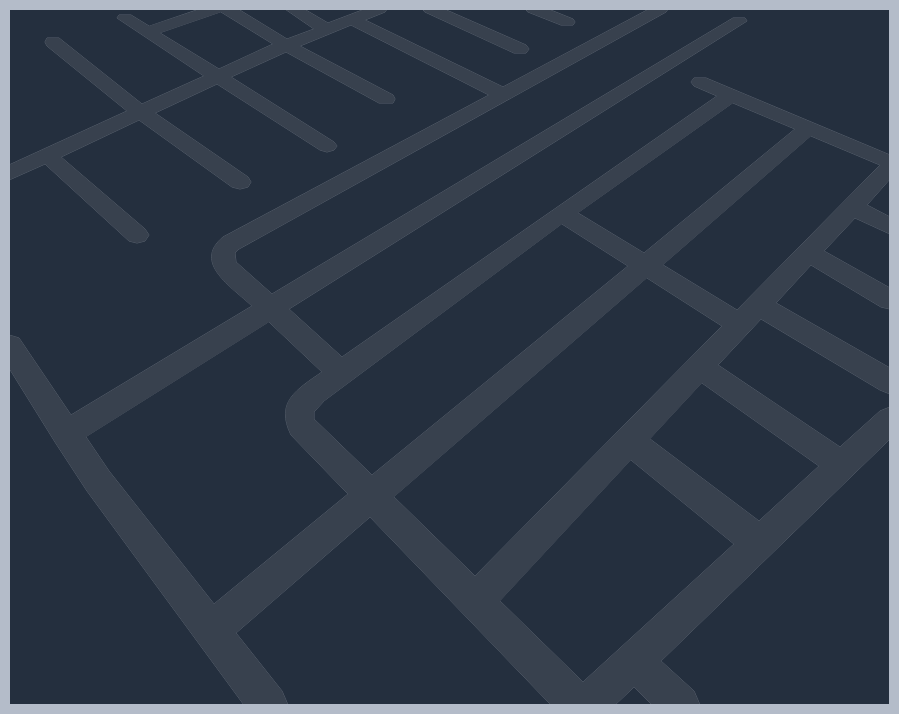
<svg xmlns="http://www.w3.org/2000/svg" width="899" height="714" font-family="'PT Sans Narrow',sans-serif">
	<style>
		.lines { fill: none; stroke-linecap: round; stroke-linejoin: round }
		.minor-casing { stroke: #565f6c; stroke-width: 1 }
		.minor { fill: #38414e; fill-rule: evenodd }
	</style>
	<rect width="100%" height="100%" fill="#242f3e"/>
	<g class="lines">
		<g class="minor-casing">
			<path id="minor" d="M200 9H238L287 39 314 29 285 9H304L328 23 365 9H387L385 12 365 20 503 87 649 9H668L666 12 239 249 235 253 236 262 272 294 733 18H745L747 21 289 309 342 357 717 96 694 86 691 82 694 78H706L890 155V179L867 205 890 217V234L855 218 824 251 890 288V309L881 307 811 265 776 303 890 368V394L880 390 761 319 718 365 840 447 880 411 890 407V439L661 661 694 691 700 705H652L634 687 615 705H551L370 517 236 633 282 691 288 705H244L87 491 55 442 9 368V335L19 338 71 415 252 306C232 287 192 263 223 237L489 95 351 25 300 46 393 95 395 99 393 103H379L286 52 231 77 334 142 337 146 334 150 327 152 320 150 217 84 155 113 248 177 251 182 248 187 240 189 232 187 139 120 61 157 145 229 149 235 145 241 137 243 129 241 45 164 9 180V165L127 111 47 46 45 42 47 38H59L142 104 204 76 117 18 119 15H131L149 26ZM221 12 273 44 219 69 160 33ZM733 103 795 129 644 253 578 213ZM811 136 880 165 737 310 663 265ZM562 224 628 266 372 475 314 419V412L324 401ZM647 278 722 326 475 576 394 497ZM269 322 322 372C296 390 275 402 291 435L348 494 214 604 109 471 86 437ZM702 383 819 466 759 521 650 439ZM631 460 734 544 583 682 500 601Z
				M423 9H444L526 45 529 49 526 53H514L425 12Z
				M526 9H548L573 19 575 22 573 25H561L528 12Z"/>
		</g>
		<use href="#minor" class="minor"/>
	</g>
	<rect width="899" height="714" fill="none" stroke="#b4bcc9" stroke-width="20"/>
</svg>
